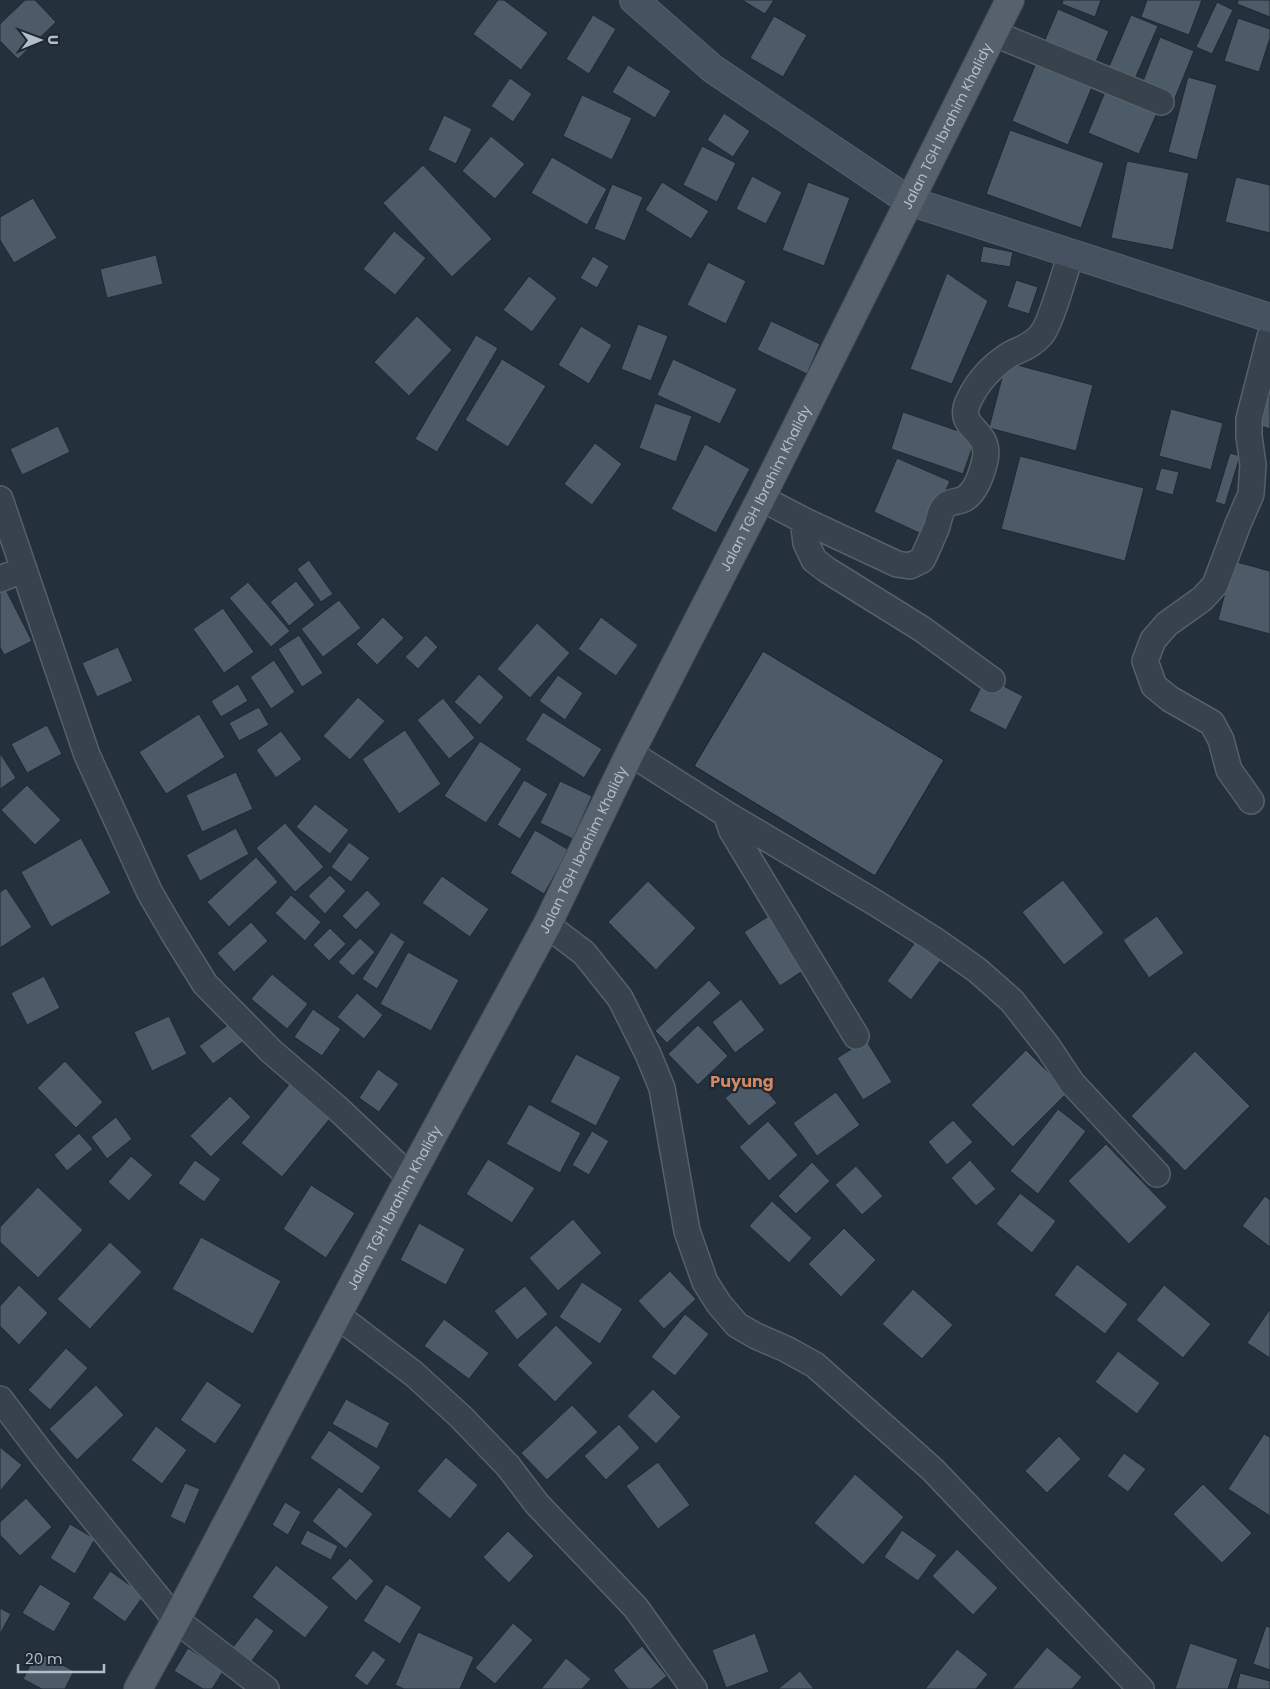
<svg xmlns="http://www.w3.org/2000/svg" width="1270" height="1689" font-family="Poppins,sans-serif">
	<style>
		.building { fill: #4c5b67; stroke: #1f2933 }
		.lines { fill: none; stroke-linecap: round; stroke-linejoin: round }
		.street-casing { stroke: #56606a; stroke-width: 28 }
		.secondary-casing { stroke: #56606a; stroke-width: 30 }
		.primary-casing { stroke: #414b55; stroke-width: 30 }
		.street { stroke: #38424c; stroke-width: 25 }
		.secondary { stroke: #46525f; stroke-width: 28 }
		.primary { stroke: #56616c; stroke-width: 28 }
		.labels { text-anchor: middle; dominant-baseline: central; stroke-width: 4.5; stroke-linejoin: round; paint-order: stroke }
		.street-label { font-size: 14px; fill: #b3bdc7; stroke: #1d2731 }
		.quarter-label { font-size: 16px; font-weight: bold; fill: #d18864; stroke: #1d2731 }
	</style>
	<rect width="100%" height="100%" fill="#24303c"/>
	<path class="building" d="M25 0H35L56 22 18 59 0 41V24Z
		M498 0H504L548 33 521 70 473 34Z
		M742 0H774L765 14Z
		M1063 0H1101L1095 17 1062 4Z
		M1147 0H1202L1189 35 1141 17Z
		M1238 0H1270V17L1237 4Z
		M1217 2 1233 10 1212 54 1196 47Z
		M1058 9 1109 31 1092 71 1041 49Z
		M593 15 616 29 589 74 566 59Z
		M1131 15 1158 26 1131 88 1105 76Z
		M774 16 807 35 783 77 750 58Z
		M1238 18 1270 29V38L1259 72 1224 61Z
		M1160 37 1194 51 1173 103 1140 89Z
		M1036 63 1092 87 1068 145 1012 121Z
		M628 65 671 91 655 118 612 92Z
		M1188 77 1217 85 1197 160 1168 152Z
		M510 78 532 94 513 122 491 106Z
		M1105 92 1157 113 1139 154 1088 133Z
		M582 95 632 118 612 160 563 136Z
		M724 113 750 131 733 157 707 140Z
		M444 115 472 129 456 164 428 150Z
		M1010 130 1104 163 1081 228 986 194Z
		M491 136 525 164 495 199 462 171Z
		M702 146 736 163 717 202 683 185Z
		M552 157 607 189 587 225 531 193Z
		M1127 161 1189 173 1173 250 1111 238Z
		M423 165 492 239 452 277 383 203Z
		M752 176 782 192 766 224 736 209Z
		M1236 177 1270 185V233L1225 222Z
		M662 182 709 211 691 239 645 210Z
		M808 182 850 198 824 266 782 250Z
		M612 184 643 197 625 241 594 229Z
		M33 198 57 238 14 263 0 240V217Z
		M394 231 426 258 395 295 363 269Z
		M983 246 1013 252 1010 267 980 262Z
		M156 255 163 284 107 298 100 269Z
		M593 256 609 266 597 288 580 278Z
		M708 262 746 281 726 324 687 305Z
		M947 273 988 301 952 384 910 369Z
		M529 276 557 298 532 332 503 310Z
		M1016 280 1038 287 1029 314 1007 307Z
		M417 316 452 350 409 396 374 362Z
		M771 321 820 344 807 374 757 350Z
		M638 324 668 336 651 381 621 369Z
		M581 326 612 345 589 384 558 365Z
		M476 335 498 348 437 452 415 439Z
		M502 359 546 386 508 447 465 420Z
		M673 359 737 389 720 424 657 395Z
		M1006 362 1093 385 1076 451 989 428Z
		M1270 385V429L1249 422Z
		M655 403 692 416 676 462 639 448Z
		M1171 409 1223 423 1211 470 1159 456Z
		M903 412 976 437 963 474 891 449Z
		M58 426 70 452 22 475 10 449Z
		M595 443 622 464 592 505 564 484Z
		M705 444 750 469 716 533 671 509Z
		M1230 453 1240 456 1225 505 1215 502Z
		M1020 456 1144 488 1125 561 1001 529Z
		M897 458 950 481 926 536 874 512Z
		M1161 468 1179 472 1173 495 1155 490Z
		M309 560 333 594 321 602 297 569Z
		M1233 561 1270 571V634L1218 620Z
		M296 581 315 605 289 626 270 602Z
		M248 582 290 631 271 647 229 598Z
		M4 586 32 641 4 655 0 647V587Z
		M339 600 361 628 323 657 301 629Z
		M223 608 254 652 224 673 193 629Z
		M383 617 404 638 377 665 356 644Z
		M601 617 638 645 616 676 578 649Z
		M537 623 570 653 530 698 497 669Z
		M299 635 323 673 302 687 278 649Z
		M426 635 438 647 418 669 405 657Z
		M118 647 133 681 97 697 82 663Z
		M763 651 944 760 875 876 694 766Z
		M763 651 944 760 875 876 694 766Z
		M274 660 295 692 271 709 250 677Z
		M479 674 504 697 480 725 454 702Z
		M558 675 583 693 565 720 539 701Z
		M986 677 1023 696 1006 730 969 711Z
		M238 684 248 701 221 717 211 701Z
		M358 697 385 721 350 760 323 736Z
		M443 698 475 738 449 759 417 720Z
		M259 707 269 725 239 741 229 723Z
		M543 712 602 749 584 778 525 740Z
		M199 714 225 757 166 794 139 752Z
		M47 725 62 754 27 773 11 744Z
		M405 730 441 784 399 814 362 759Z
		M281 731 302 759 276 778 256 750Z
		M480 741 522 769 486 823 444 796Z
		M0 753 16 778 0 789Z
		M236 772 253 809 202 832 186 795Z
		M524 780 548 794 520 839 497 825Z
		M560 781 592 796 573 839 540 823Z
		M27 785 61 820 35 845 1 810Z
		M315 804 349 830 330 854 296 827Z
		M285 823 324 867 295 892 256 848Z
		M236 828 249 854 200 881 186 855Z
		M535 830 569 850 544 894 510 873Z
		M81 838 111 893 51 927 21 872Z
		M349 842 370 858 351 882 331 867Z
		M256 857 278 882 229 927 207 902Z
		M330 875 346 891 325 914 308 896Z
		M442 876 489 909 470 937 422 903Z
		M1063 880 1104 933 1064 965 1022 912Z
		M648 881 696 928 656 970 608 922Z
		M6 888 32 927 0 948V892Z
		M367 890 381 904 356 930 342 916Z
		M291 895 321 922 305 941 275 913Z
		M775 912 810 966 780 986 744 932Z
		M1157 916 1184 953 1149 978 1123 940Z
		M251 922 268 941 234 972 217 953Z
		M330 928 346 944 329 961 313 945Z
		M391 932 405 942 377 989 362 979Z
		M919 937 944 956 911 1000 887 981Z
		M360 938 375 952 353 976 338 962Z
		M408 952 459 980 431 1031 380 1004Z
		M272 974 308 1004 287 1029 251 999Z
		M44 976 60 1008 27 1025 11 993Z
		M709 980 721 993 667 1043 655 1031Z
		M357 993 383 1015 364 1039 337 1017Z
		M741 999 765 1030 735 1053 712 1022Z
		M313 1009 341 1029 322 1056 294 1037Z
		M169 1016 187 1054 152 1071 134 1032Z
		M236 1019 249 1037 213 1064 199 1046Z
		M698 1025 728 1056 698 1085 668 1054Z
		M866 1040 892 1082 863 1100 837 1058Z
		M1026 1050 1068 1092 1013 1147 971 1105Z
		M1195 1051 1250 1106 1185 1171 1131 1116Z
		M576 1054 621 1077 596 1126 550 1102Z
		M65 1061 103 1102 76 1128 37 1088Z
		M378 1069 399 1084 379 1112 359 1098Z
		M753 1075 777 1103 749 1126 725 1098Z
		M291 1082 332 1116 282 1177 241 1143Z
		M836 1092 860 1125 817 1156 793 1123Z
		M230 1096 251 1117 211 1157 190 1136Z
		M529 1104 581 1133 560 1173 506 1144Z
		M1058 1109 1086 1131 1038 1194 1010 1171Z
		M116 1117 132 1139 107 1159 91 1137Z
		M953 1120 973 1142 947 1165 928 1142Z
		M768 1121 798 1155 769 1181 739 1147Z
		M592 1131 609 1141 589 1175 572 1165Z
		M79 1133 93 1149 67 1171 54 1155Z
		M1106 1144 1167 1207 1129 1244 1068 1181Z
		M131 1156 153 1175 129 1201 108 1182Z
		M488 1159 535 1188 512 1223 466 1194Z
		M195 1160 221 1179 204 1202 178 1183Z
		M970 1160 996 1189 976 1206 951 1178Z
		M812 1162 830 1181 796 1214 778 1196Z
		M856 1166 883 1196 862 1215 835 1185Z
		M311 1185 355 1213 326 1258 283 1229Z
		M38 1187 83 1230 38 1278 0 1242V1227Z
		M1020 1193 1056 1221 1032 1253 996 1224Z
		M1265 1196 1270 1200V1247L1242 1226Z
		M772 1201 812 1238 789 1263 749 1226Z
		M573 1219 602 1253 558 1291 529 1258Z
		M419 1223 465 1249 446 1285 400 1260Z
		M844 1228 876 1260 841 1297 808 1264Z
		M201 1237 281 1281 253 1334 172 1289Z
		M110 1242 142 1272 90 1329 57 1299Z
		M1077 1264 1128 1304 1105 1334 1054 1295Z
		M670 1271 696 1299 664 1329 638 1301Z
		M582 1282 623 1309 600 1344 559 1317Z
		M19 1285 48 1313 19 1345 0 1326V1306Z
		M1164 1285 1211 1324 1183 1358 1136 1320Z
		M525 1286 548 1314 517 1340 494 1311Z
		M913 1289 953 1325 922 1359 882 1324Z
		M1270 1309V1358L1247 1343Z
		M685 1314 709 1334 675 1376 651 1357Z
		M444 1319 489 1353 469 1379 424 1346Z
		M556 1325 593 1363 555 1402 517 1365Z
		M66 1348 88 1368 50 1410 28 1390Z
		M1118 1351 1160 1383 1137 1414 1095 1382Z
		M207 1381 242 1405 215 1444 180 1420Z
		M96 1385 124 1415 77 1460 49 1429Z
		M653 1389 681 1417 656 1444 627 1416Z
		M346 1399 390 1423 377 1449 332 1424Z
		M572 1405 598 1432 547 1480 521 1453Z
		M619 1424 640 1448 606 1480 584 1456Z
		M156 1426 187 1450 162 1484 131 1460Z
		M329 1430 381 1467 362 1494 310 1458Z
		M1264 1434 1270 1437V1516L1228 1489Z
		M1059 1436 1081 1459 1047 1493 1025 1471Z
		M0 1447 22 1465 0 1491Z
		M1124 1453 1146 1469 1128 1492 1107 1476Z
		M446 1457 478 1485 450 1519 417 1491Z
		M658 1462 690 1505 658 1529 626 1486Z
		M855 1474 904 1517 863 1565 814 1523Z
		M185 1483 200 1489 185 1524 170 1517Z
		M1203 1484 1252 1533 1222 1563 1173 1514Z
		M339 1487 373 1514 346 1549 312 1521Z
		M26 1498 52 1527 20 1556 0 1535V1522Z
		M285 1502 301 1512 288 1535 272 1525Z
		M70 1524 95 1539 75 1574 50 1558Z
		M307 1530 338 1546 331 1560 300 1544Z
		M902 1530 937 1555 918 1581 884 1557Z
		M508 1531 534 1556 509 1583 483 1557Z
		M957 1549 998 1588 973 1615 932 1576Z
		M350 1558 374 1581 356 1601 331 1578Z
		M276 1565 329 1607 305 1638 252 1597Z
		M110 1571 144 1595 125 1622 92 1598Z
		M40 1584 71 1603 54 1632 22 1613Z
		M386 1584 422 1607 400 1644 363 1621Z
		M0 1608 11 1614 0 1634Z
		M256 1617 274 1631 251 1662 233 1647Z
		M513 1623 533 1640 495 1684 475 1668Z
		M1266 1626 1270 1627V1670L1253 1664Z
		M418 1632 474 1657 460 1689H404L395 1685Z
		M755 1633 769 1672 726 1688 712 1650Z
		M1190 1643 1238 1659 1228 1689H1175Z
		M642 1646 667 1676 651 1689H628L613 1670Z
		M1047 1647 1082 1677 1072 1689H1012Z
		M188 1648 224 1670 212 1689H203L174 1671Z
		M957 1649 988 1674 976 1689H925Z
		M373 1650 386 1660 367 1686 354 1676Z
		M37 1652 74 1671 65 1689H42L23 1679Z
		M566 1658 591 1679 582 1689H541Z
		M800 1671 814 1689H778Z
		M1240 1673 1270 1681V1689H1236Z"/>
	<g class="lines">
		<g class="street-casing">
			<path id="street" d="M995 34 1161 102
				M761 498 803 520 897 564 910 566 922 560C927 550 931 540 936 529 939 522 939 511 946 505 951 501 958 502 964 499 976 492 982 473 985 460 992 428 954 430 969 400 978 381 992 366 1009 355 1020 349 1032 346 1041 335 1051 324 1065 271 1071 254
				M0 499 87 755 150 893 174 934 205 984 271 1051 336 1107 410 1177
				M803 520 806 543 814 560 827 570 922 629 992 680
				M0 579 24 569
				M630 753 726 814 874 902 933 939 977 970 1012 1001 1048 1047 1072 1083 1157 1174
				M1251 801 1229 770 1221 740 1212 723 1170 699 1154 686 1145 661 1153 640 1167 624 1202 599 1215 585 1238 524 1251 494 1253 465 1249 436V419L1270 337
				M726 814 732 831 856 1036
				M547 925 584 953 620 998 648 1054 662 1088 687 1231 705 1282 719 1304 737 1325 756 1336 786 1349 815 1365 933 1470 1141 1689
				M338 1316 414 1374 461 1417 508 1466 537 1504 636 1608 694 1689
				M0 1399 48 1462 176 1620 266 1689"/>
		</g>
		<g class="secondary-casing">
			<path id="secondary" d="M634 0 713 69 909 201 1270 318"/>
		</g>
		<g class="primary-casing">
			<g id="primary">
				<path id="s1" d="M138 1689 176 1620 410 1177 547 925 630 753 761 498 1010 0"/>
			</g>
		</g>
		<use href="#street" class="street"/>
		<use href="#secondary" class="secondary"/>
		<use href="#primary" class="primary"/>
	</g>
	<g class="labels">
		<g class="street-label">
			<text stroke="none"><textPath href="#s1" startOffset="1760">Jalan TGH Ibrahim Khalidy</textPath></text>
			<text stroke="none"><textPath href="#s1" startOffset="1355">Jalan TGH Ibrahim Khalidy</textPath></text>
			<text stroke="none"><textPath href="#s1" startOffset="950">Jalan TGH Ibrahim Khalidy</textPath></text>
			<text stroke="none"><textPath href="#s1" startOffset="545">Jalan TGH Ibrahim Khalidy</textPath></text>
		</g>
		<g class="quarter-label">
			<text x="742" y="1081">Puyung</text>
		</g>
	</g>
	<g transform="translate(40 40) rotate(89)" stroke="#1d2731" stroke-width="4" paint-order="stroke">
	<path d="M0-4L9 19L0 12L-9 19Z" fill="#b3bdc7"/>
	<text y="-8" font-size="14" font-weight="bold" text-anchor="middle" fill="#b3bdc7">U</text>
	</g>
	<path d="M18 1664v8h86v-8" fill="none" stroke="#b3bdc7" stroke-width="2.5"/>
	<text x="25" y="1664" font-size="15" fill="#b3bdc7" stroke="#1d2731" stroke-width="4" paint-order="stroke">20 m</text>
</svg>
